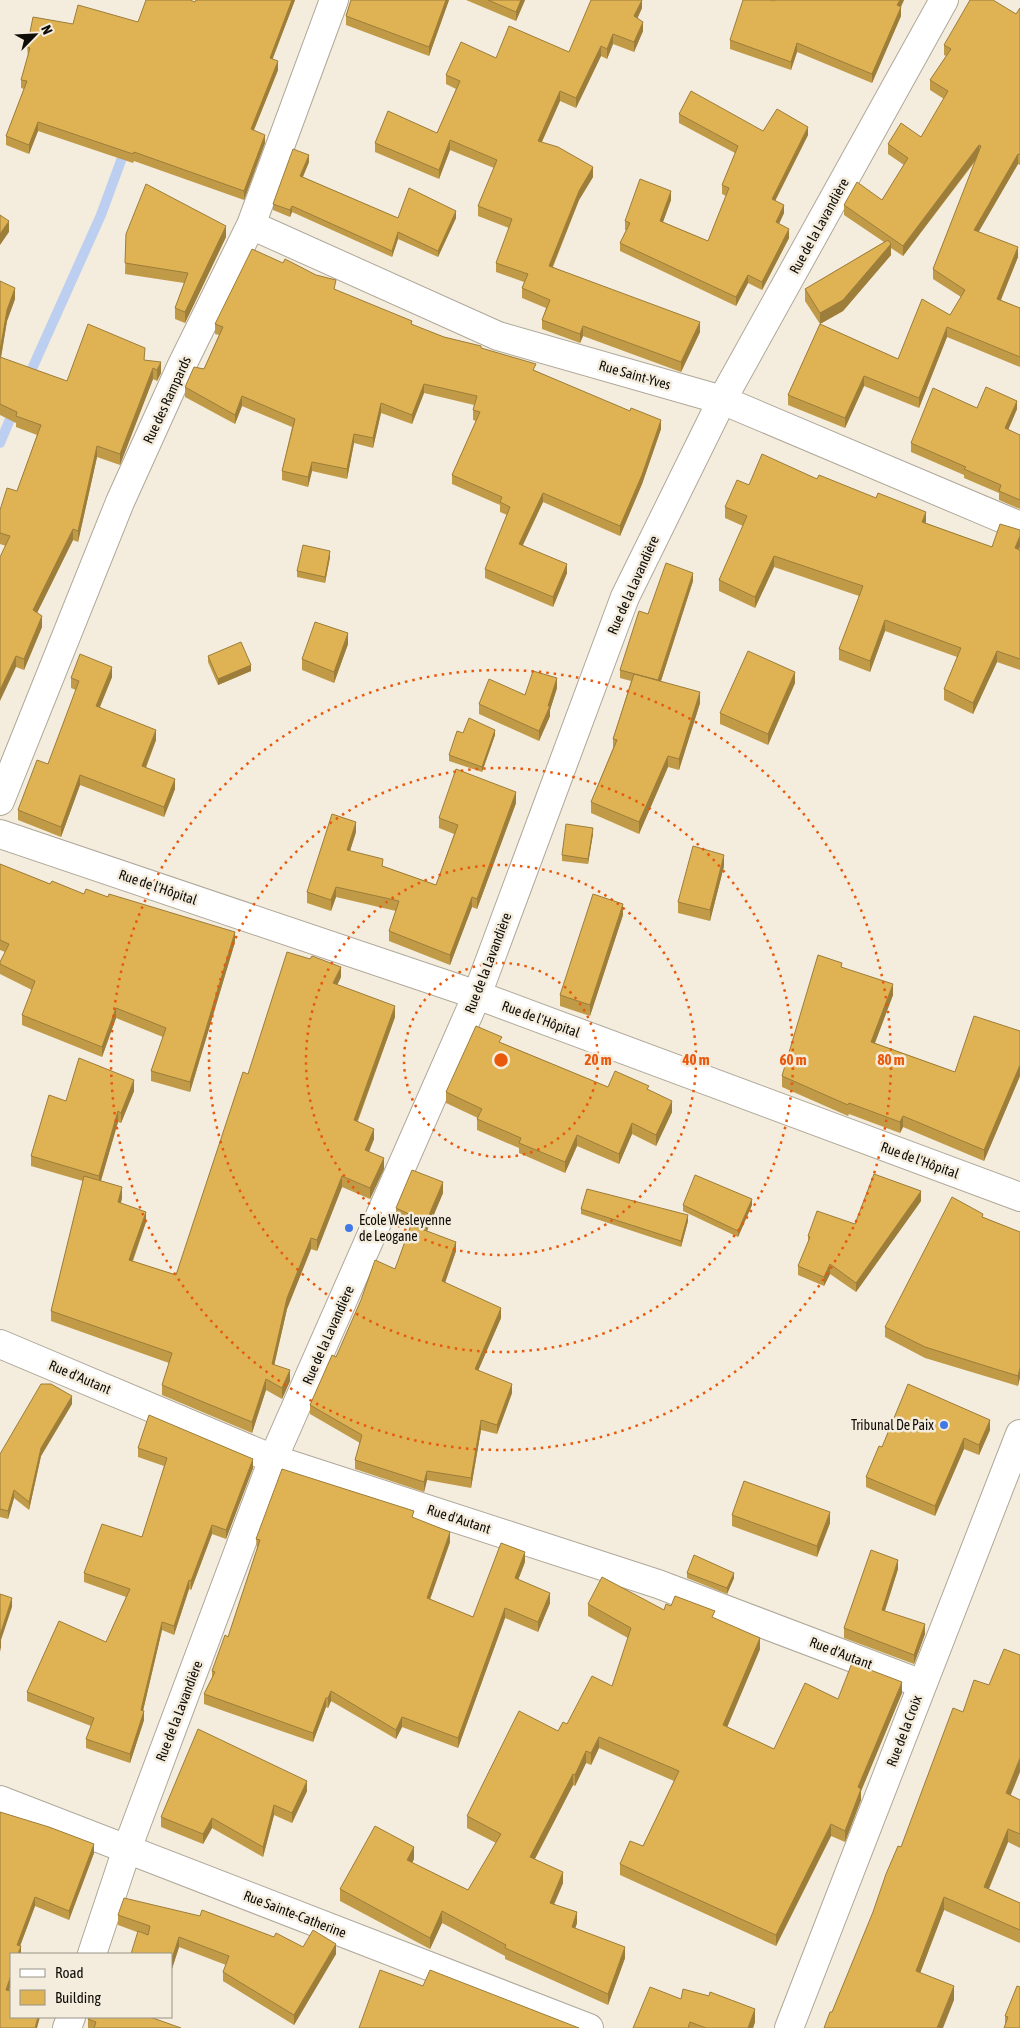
<svg xmlns="http://www.w3.org/2000/svg" width="1020" height="2028" font-family="'Asap Condensed',sans-serif">
	<style>
		.lines { fill: none; stroke-linecap: round; stroke-linejoin: round }
		.stream { stroke: #bdcff0; stroke-width: 10 }
		.minor-casing { stroke: #afa899; stroke-width: 30 }
		.tertiary-casing { stroke: #afa899; stroke-width: 30 }
		.minor { stroke: #fff; stroke-width: 28 }
		.tertiary { stroke: #fff; stroke-width: 28 }
		.wall { fill: #c09a47; fill-rule: evenodd }
		.shaded-wall { fill: #9c7d3a }
		.building { fill: #dfb353; stroke: #9c7d3a }
		.ring { fill: none; stroke: #e8590c; stroke-width: 2.5; stroke-dasharray: 2.5 5 }
		.poi-dot { fill: #4178e8; stroke: #f4ecdd; stroke-width: 2 }
		.labels { text-anchor: middle; dominant-baseline: central; stroke-width: 5; stroke-linejoin: round; paint-order: stroke }
		.street-label { font-size: 14px; fill: #0f0d08; stroke: #f4ecdd }
		.poi-label { font-size: 14px; fill: #0f0d08; stroke: #f4ecdd; text-anchor: start }
		.centre { fill: #e8590c; stroke: #f4ecdd; stroke-width: 2.5 }
		.ring-label { font-size: 15px; text-anchor: middle; font-weight: bold; fill: #e8590c; stroke: #f4ecdd; stroke-width: 5; stroke-linejoin: round; paint-order: stroke }
	</style>
	<rect width="100%" height="100%" fill="#f4ecdd"/>
	<g class="lines">
		<path class="stream" d="M27 380 101 215 126 147
			M0 443 15 407"/>
		<g class="minor-casing">
			<path id="minor" d="M251 225 498 336 722 400 1020 526
				M0 801 120 502 181 367 251 225 334 0
				M0 834 477 995 1020 1197
				M0 1344 273 1459 658 1584 922 1684
				M0 1800 589 2028
				M92 1954 127 1849 273 1459 477 995 625 597 722 400 944 0
				M67 2028 71 2017"/>
		</g>
		<g class="tertiary-casing">
			<path id="tertiary" d="M789 2028 1020 1434"/>
		</g>
		<use href="#minor" class="minor"/>
		<use href="#tertiary" class="tertiary"/>
	</g>
	<path class="wall" d="M295 0 272 59 278 70 254 130 265 143 244 200 134 161 133 163 38 131 29 154 6 145V136L24 89 21 88V80L28 56 27 47 73 24 138 22 195 2Z
		M351 0H449L429 56 346 25V16Z
		M466 0H525L516 21Z
		M642 0V8L637 18 643 31 634 52 613 44 607 59 601 56 576 108 560 101 542 142 593 177 579 200 553 267 700 332 681 372 583 336 580 343 542 329V320L546 308 522 298V288L524 282 496 272V263L509 228 478 216V206L494 168 450 150 439 179 375 152V143L437 133 456 89 446 84V75L496 58 569 52Z
		M775 0H904L901 7V16L872 83 797 52 791 70 730 49V40L774 1Z
		M1020 8V165L1018 164 978 232 1018 257 1001 300 1020 308V367L947 337 919 408 864 386 845 428 788 405V395L820 324 805 301V289L884 242 844 215V205L882 200 904 165 888 154V144L921 137 944 99 930 90V80L946 56 944 55V45L1016 14ZM977 159 933 269V279L961 297 950 315 898 359 820 324 843 311 891 255V248L903 256Z
		M679 114 763 131 808 135 775 201 784 213 779 224 789 238 762 290 748 283 736 306 620 251V243L626 230H625V221L671 200 663 222 708 241 726 196 722 194V185L735 153 679 123Z
		M309 162 303 177 398 218H456L438 257 398 239 392 257 292 212 290 217 273 210V204Z
		M126 234 226 237 185 323 175 319V308L184 283 125 274Z
		M0 281 15 299 7 321 1 358 67 381 145 360 161 373 157 381 153 379 120 465 97 457 78 542 73 540 37 613 42 627 24 670 16 667 6 546 0 544V510L17 491 37 435 16 427V423L0 415Z
		M336 290 412 325 444 337 481 348 536 371 661 429 642 484 620 536 543 502 523 545 567 573 553 607 485 578V569L507 515 500 512V505L452 484V475L476 421 473 420V410L474 405 424 393 412 424 381 413 373 448 354 443 347 479 312 471 308 487 282 480V471L292 427 242 406 235 424 185 397V387L204 369 219 335 215 334V324Z
		M977 408 1017 409 1008 430 1020 435V509L999 500V493L964 478V475L911 452V443Z
		M817 479 926 523 992 547 1020 530V547L1019 549 1020 550V670L997 662 973 714 944 700V689L957 657 885 631 870 672 839 660V649L859 596 774 567 755 608 719 591V580L743 526 725 518V507L749 485Z
		M330 557 325 583 297 577V571Z
		M693 581 661 681 700 703 679 770 668 767 639 834 591 813V802L613 748V739L631 681 620 678V670L648 614Z
		M348 644 334 683 302 670V659Z
		M208 656 251 671 218 685 208 662Z
		M112 677 100 707 156 740 146 768 175 789 164 817 80 785 61 837 18 820V810L48 764 76 690 71 688V678Z
		M795 683 768 745 720 724V713Z
		M557 688 550 710V716L539 741 479 714V704Z
		M463 733 495 735 482 772 449 761V755Z
		M516 803 477 909 472 907 450 965 389 941V931L396 911 336 897 331 911 307 903V892L356 832 350 851 383 866 436 885 454 834 439 828V818Z
		M593 834 588 864 562 861V855Z
		M0 864 50 884 84 894 108 897 235 942 190 1092 151 1081V1071L163 1037 116 1018 102 1057 22 1025V1015L32 990 0 974V962L5 952 0 950Z
		M724 866 710 921 678 913V902Z
		M623 915 590 1016 560 1006V995Z
		M842 968 893 995 875 1043 955 1072 1020 1031V1076L984 1161 903 1127 900 1133 849 1114 848 1116 782 1087V1076Z
		M341 977 337 985 395 1017 358 1121 374 1139 369 1152 384 1169 370 1199 342 1187 317 1251 311 1249 287 1309 274 1365 290 1381 282 1399 266 1390 252 1433 162 1395V1385L169 1363 51 1321V1311L83 1181 31 1166V1156L66 1101 134 1091 121 1123 118 1122 101 1181 122 1198 121 1203 146 1222 133 1261 176 1275 248 1074Z
		M502 1043 608 1087 649 1090 672 1112 656 1146 632 1134 619 1164 577 1146 565 1173 519 1153V1148L477 1130V1119L478 1118 446 1103V1092Z
		M443 1193 427 1231 456 1251 445 1283 501 1318 478 1370 512 1393 497 1434 481 1430 471 1488 427 1480 424 1492 355 1469V1460L360 1443 310 1414V1405L336 1357 395 1269 411 1226 396 1219V1208Z
		M921 1201 856 1292 830 1274 824 1286 798 1275V1266L808 1242V1236L855 1224Z
		M683 1205H752L738 1237 683 1211Z
		M581 1209 688 1221 681 1247 581 1214Z
		M983 1217 1020 1232 1018 1386 925 1358 885 1337V1327Z
		M72 1404 41 1456 29 1510 14 1498 8 1519 0 1517V1454Z
		M990 1430 979 1455 964 1449 935 1516 866 1487V1477L882 1447Z
		M138 1448 253 1468 226 1539 212 1534 191 1590 189 1589 174 1635 162 1630 143 1711 144 1720 130 1763 86 1748V1739L91 1726 27 1701V1692L106 1642 126 1597 84 1582V1573L142 1537 164 1466 138 1457Z
		M732 1515 830 1523 817 1557 732 1526Z
		M414 1518 450 1542 430 1599 473 1617 525 1562 518 1580 550 1603 538 1632 505 1618 458 1748 402 1727 396 1739 331 1701 328 1708 326 1707 313 1742 204 1704V1694L212 1678V1671L228 1637 257 1549 256 1539Z
		M898 1569 885 1611 925 1634 914 1664 844 1638V1628Z
		M687 1573 734 1578 727 1594 687 1578Z
		M588 1604 664 1610 715 1619 760 1649 727 1727 774 1749 838 1699 902 1693 861 1791V1800L845 1842 831 1836 776 1946 620 1875V1864L643 1846 674 1781 599 1748 591 1765 586 1763 575 1786 573 1785 535 1859 563 1883 554 1904 577 1923 575 1928 625 1958 608 2005 505 1959V1956L442 1923 430 1949 340 1901V1889L414 1859 412 1863 468 1890 496 1843 467 1828V1816L558 1731 612 1686 628 1638 588 1616Z
		M307 1791 292 1823 274 1815 263 1857 212 1828 203 1844 161 1827V1817Z
		M1011 1795 1020 1800V1848L1008 1842 989 1889 1020 1903V1943L944 1910 920 1973 954 2000 832 2012 901 1847Z
		M0 1812 94 1853 69 1920 35 1906 20 1946 21 1954 9 1991 0 2028Z
		M118 1915 274 1937 303 1947 336 1954 294 2025 223 1981V1972L226 1965 179 1947 171 1972V1954L137 1932 118 1925Z
		M1020 1987 1005 2025V2016Z
		M681 1999 755 2022 753 2028H633Z
		M88 2019 181 2028H88Z"/>
	<path class="shaded-wall" d="M292 0H295L270 66V58Z
		M446 0H449L429 56V47Z
		M521 0H525L516 21V12Z
		M642 0V8L634 26V16Z
		M900 0H904L897 14V5Z
		M901 7V16L872 83V74Z
		M643 22V31L634 52V42Z
		M613 34V44L607 59V49Z
		M797 43V52L791 70V62Z
		M601 46V56L576 108V98Z
		M278 61V70L251 137V129Z
		M560 91V101L538 150V141Z
		M38 122V131L29 154V145Z
		M808 127V135L772 207V199Z
		M265 135V143L244 200V191Z
		M450 140V150L439 179V170Z
		M979 145V155L903 256V246Z
		M1018 154V164L974 240V230Z
		M309 155V162L300 183V176Z
		M593 167V177L579 200 549 275V266L579 191Z
		M671 191V200L660 230V221Z
		M784 205V213L776 230V222Z
		M292 206V212L290 217V210Z
		M456 211V218L438 257V251Z
		M9 221V232L0 245V234Z
		M226 226V237L185 323V312Z
		M789 229V238L762 290V282Z
		M398 232V239L392 257V251Z
		M891 244V255L843 311 820 324V313Z
		M1018 247V257L997 309V299Z
		M748 275V283L736 306V297Z
		M15 288V299L7 321 0 362V351L7 310Z
		M700 322V332L681 372V362Z
		M583 326V336L580 343V334Z
		M947 327V337L919 408V398Z
		M161 362V373L157 381V370Z
		M153 368V379L120 465V454Z
		M864 376V386L845 428V418Z
		M424 384V393L412 424V415Z
		M242 396V406L235 424V415Z
		M1017 401V409L1005 437V428Z
		M381 403V413L373 448V438Z
		M661 420V429L642 484 620 536V526Z
		M354 434V443L347 479V469Z
		M97 446V457L78 542V531Z
		M312 462V471L308 487V477Z
		M543 493V502L519 553V544Z
		M926 512V523L922 522Z
		M73 529V540L33 621V610Z
		M1020 536V547L1015 559V548Z
		M330 551V557L325 583V577Z
		M774 556V567L755 608V597Z
		M567 564V573L553 607V597Z
		M693 573V581L658 690V682Z
		M42 616V627L24 670V659Z
		M885 620V631L870 672V661Z
		M348 633V644L334 683V672Z
		M997 651V662L973 714V703Z
		M16 656V667L0 701V690Z
		M251 665V671L218 685V679Z
		M112 667V677L96 716V706Z
		M795 672V683L768 745V734Z
		M557 678V688L550 710V716L539 741V731Z
		M700 692V703L679 770V759Z
		M156 730V740L142 776V766Z
		M495 730V735L482 772V767Z
		M668 756V767L639 834V822Z
		M80 775V785L61 837V827Z
		M175 779V789L164 817V807Z
		M516 792V803L477 909V899Z
		M356 822V832L347 860V850Z
		M593 828V834L588 864V859Z
		M724 855V866L710 921V910Z
		M336 887V897L331 911V900Z
		M472 897V907L450 965V955Z
		M623 904V915L590 1016V1005Z
		M235 932V942L190 1092V1082Z
		M341 967V977L333 994V983Z
		M893 984V995L871 1053V1042Z
		M395 1006V1017L354 1130V1120Z
		M116 1008V1018L102 1057V1047Z
		M1020 1065V1076L984 1161V1150Z
		M134 1080V1091L121 1123V1113Z
		M672 1101V1112L656 1146V1135Z
		M118 1111V1122L99 1187V1176Z
		M903 1116V1127L900 1133V1122Z
		M632 1123V1134L619 1164V1154Z
		M374 1129V1139L365 1161V1150Z
		M577 1135V1146L565 1173V1162Z
		M384 1158V1169L370 1199V1188Z
		M342 1176V1187L317 1251V1240Z
		M443 1182V1193L426 1233V1222Z
		M122 1187V1198L118 1212V1202Z
		M921 1191V1201L856 1292V1283Z
		M752 1199V1205L738 1237V1231Z
		M146 1212V1222L129 1270V1260Z
		M688 1215V1221L681 1247V1241Z
		M311 1238V1249L287 1309 272 1375V1364L287 1298Z
		M456 1242V1251L442 1291V1281Z
		M830 1264V1274L824 1286V1277Z
		M501 1308V1318L475 1378V1369Z
		M1020 1368V1378L1018 1386V1376Z
		M290 1370V1381L282 1399V1388Z
		M266 1379V1390L252 1433V1422Z
		M512 1384V1393L497 1434V1425Z
		M72 1396V1404L41 1456 29 1510V1502L41 1448Z
		M481 1420V1430L471 1488V1478Z
		M990 1420V1430L979 1455V1445Z
		M964 1438V1449L935 1516V1506Z
		M253 1459V1468L226 1539V1530Z
		M427 1471V1480L424 1492V1482Z
		M14 1490V1498L8 1519V1511Z
		M830 1512V1523L817 1557V1546Z
		M212 1525V1534L191 1590V1581Z
		M450 1532V1542L427 1608V1598Z
		M525 1552V1562L515 1588V1578Z
		M898 1560V1569L882 1619V1610Z
		M734 1573V1578L727 1594V1588Z
		M189 1580V1589L174 1635V1626Z
		M550 1593V1603L538 1632V1622Z
		M12 1598V1607L1 1640V1647L0 1652V1635Z
		M505 1608V1618L458 1748V1738Z
		M162 1622V1630L141 1719V1710Z
		M925 1624V1634L914 1664V1655Z
		M760 1638V1649L723 1737V1725Z
		M902 1682V1693L861 1791V1800L845 1842V1831L858 1787Z
		M331 1691V1701L328 1708V1698Z
		M326 1698V1707L313 1742V1733Z
		M144 1711V1720L130 1763V1754Z
		M402 1717V1727L396 1739V1730Z
		M599 1737V1748L591 1765V1753Z
		M586 1751V1763L575 1786V1775Z
		M1020 1758V1772L1006 1807V1793Z
		M573 1774V1785L530 1868V1857Z
		M307 1781V1791L292 1823V1813Z
		M274 1805V1815L263 1857V1847Z
		M212 1818V1828L203 1844V1834Z
		M831 1824V1836L776 1946V1935Z
		M1008 1829V1842L984 1900V1887Z
		M94 1844V1853L69 1920V1911Z
		M414 1847V1859L407 1872V1860Z
		M563 1872V1883L550 1914V1903Z
		M35 1897V1906L17 1954V1945Z
		M944 1897V1910L916 1984V1971Z
		M442 1911V1923L430 1949V1938Z
		M577 1912V1923L572 1938V1927Z
		M179 1937V1947L171 1972V1962Z
		M336 1944V1954L294 2025V2015Z
		M21 1946V1954H18Z
		M625 1947V1958L608 2005V1994Z
		M11 1975V1984L6 1999V1990Z
		M954 1986V2000L943 2028H937Z
		M755 2009V2022L753 2028H748Z
		M38 2017H40L37 2028H35Z"/>
	<path class="building" d="M146 0H190L195 2 196 0H292L270 58 278 61 251 129 265 135 244 191 134 152 133 154 38 122 29 145 6 136 27 81 21 80 30 48 27 47 33 17 73 24 78 5 138 22Z
		M351 0H446L429 47 346 16Z
		M488 0H521L516 12Z
		M591 0H642L634 16 643 22 634 42 613 34 607 49 601 46 576 98 560 91 538 141 558 147 593 167 579 191 549 266 700 322 681 362 583 326 580 334 542 320 550 300 522 288 528 274 496 263 512 219 478 206 497 160 450 140 439 170 375 143 388 111 437 133 460 81 446 75 461 42 496 58 509 26 569 52Z
		M743 0H770L774 1 775 0H900L897 5 901 7 872 74 797 43 791 62 730 40Z
		M970 0H993L1016 14 1020 8V155L1018 154 974 230 1018 247 997 299 1020 308V357L947 327 919 398 864 376 845 418 788 395 820 324 898 359 922 299 950 315 965 290 933 269 981 146 979 145 903 246 844 205 857 182 882 200 908 158 888 144 901 123 921 137 948 91 930 80 951 49 944 45Z
		M691 91 763 131 777 109 808 127 772 199 784 205 776 222 789 229 762 282 748 275 736 297 620 243 630 223 625 221 640 179 671 191 660 221 708 241 729 188 722 185 738 146 679 114Z
		M293 149 309 155 300 176 398 218 409 188 456 211 438 251 398 232 392 251 292 206 290 210 273 204Z
		M146 184 226 226 185 312 175 308 188 273 125 263 126 234Z
		M0 215 9 221 0 234Z
		M888 240 891 244 843 300 820 313 805 289Z
		M252 249 283 263 285 259 316 275 336 280 334 289 412 321 411 324 444 337 481 346V348L536 364 533 370 630 411 631 408 661 420 642 475 620 526 543 493 519 544 567 564 553 597 485 569 510 507 500 502 502 497 452 475 480 412 473 410 477 396 424 384 412 415 381 403 373 438 354 434 347 469 312 462 308 477 282 471 295 419 242 396 235 415 185 387 194 367 204 369 223 327 215 324Z
		M0 281 15 288 7 310 0 351Z
		M88 324 145 348 144 360 161 362 157 370 153 368 120 454 97 446 78 531 73 529 33 610 42 616 24 659 16 656 0 690V557L10 536 0 533V510L7 488 17 491 41 425 16 416 17 412 0 404V357L67 381Z
		M986 387 1017 401 1005 428 1020 435V500L999 491 1001 485 964 469 966 467 911 443 933 388 977 408Z
		M762 454 817 479 819 475 876 498 878 493 926 512 922 522 992 547 1000 524 1020 530V536L1015 548 1020 550V659L997 651 973 703 944 689 961 648 885 620 870 661 839 649 863 586 774 556 755 597 719 580 747 516 725 507 737 480 749 485Z
		M303 545 330 551 325 577 297 571Z
		M666 563 693 573 658 680 620 670 639 611 648 614Z
		M315 622 348 633 334 672 302 659Z
		M241 642 251 665 218 679 208 656Z
		M748 651 795 672 768 734 720 713Z
		M80 654 112 667 96 706 156 730 142 766 175 779 164 807 80 775 61 827 18 810 37 760 48 764 79 681 71 678Z
		M533 671 557 678 548 706H550L539 731 479 704 489 679 525 695Z
		M634 674 700 692 679 759 668 756 639 822 591 802 617 740 613 739Z
		M469 718 495 730 482 767 449 755 457 731 463 733Z
		M456 769 516 792 477 899 472 897 450 955 389 931 399 901 336 887 331 900 307 892 332 814 356 822 347 850 383 859 382 866 436 885 458 825 439 818Z
		M566 824 593 828 588 859 562 855Z
		M693 846 724 855 710 910 678 902Z
		M0 864 50 884 52 881 84 894 86 889 108 897 109 894 235 932 190 1082 151 1071 166 1028 116 1008 102 1047 22 1015 35 981 0 964V962L9 944 0 940Z
		M593 894 623 904 590 1005 560 995Z
		M287 952 310 959 312 956 341 967 333 983 395 1006 354 1120 374 1129 365 1150 384 1158 370 1188 342 1176 317 1240 311 1238 287 1298 272 1364 290 1370 282 1388 266 1379 252 1422 162 1385 172 1353 51 1311 84 1176 122 1187 118 1202 146 1212 129 1260 176 1275 243 1072 248 1074Z
		M818 955 842 963 841 967 893 984 871 1042 955 1072 974 1016 1020 1031V1065L984 1150 903 1116 900 1122 849 1103 848 1105 782 1076Z
		M476 1026 502 1037 499 1042 608 1087 615 1071 649 1086 647 1089 672 1101 656 1135 632 1123 619 1154 577 1135 565 1162 519 1143 521 1138 477 1119 482 1109 446 1092Z
		M79 1058 134 1080 121 1113 118 1111 99 1176 31 1156 49 1095 66 1101Z
		M412 1170 443 1182 426 1222 396 1208Z
		M874 1174 921 1191 856 1283 830 1264 824 1277 798 1266 810 1237 808 1236 817 1211 855 1224Z
		M695 1175 752 1199 738 1231 683 1205Z
		M587 1189 688 1215 681 1241 581 1209Z
		M952 1197 983 1214 982 1217 1020 1232V1368L1018 1376 925 1347 885 1327Z
		M411 1225 456 1242 442 1281 501 1308 475 1369 512 1384 497 1425 481 1420 471 1478 427 1471 424 1482 355 1460 362 1435 310 1405 332 1355 336 1357 361 1300 375 1260 395 1269Z
		M41 1384H51L72 1396 41 1448 29 1502 14 1490 8 1511 0 1509V1454Z
		M908 1384 990 1420 979 1445 964 1438 935 1506 866 1477 879 1446 882 1447Z
		M149 1415 253 1459 226 1530 212 1525 191 1581 189 1580 174 1626 162 1622 141 1710 144 1711 130 1754 86 1739 94 1718 27 1692 59 1621 106 1642 130 1589 84 1573 102 1524 142 1537 167 1458 138 1448Z
		M282 1469 414 1511 412 1517 450 1532 427 1598 473 1617 501 1543 525 1552 515 1578 550 1593 538 1622 505 1608 458 1738 402 1717 396 1730 331 1691 328 1698H326L313 1733 204 1694 215 1672 212 1671 225 1635 228 1637 260 1540 256 1539Z
		M744 1481 830 1512 817 1546 732 1515Z
		M871 1550 898 1560 882 1610 925 1624 914 1655 844 1628Z
		M694 1555 734 1573 727 1588 687 1573Z
		M602 1577 664 1610 666 1604 671 1606 675 1596 715 1611 712 1617 760 1638 723 1725 774 1749 805 1683 838 1699 852 1663 902 1682 858 1787 861 1789 845 1831 831 1824 776 1935 620 1864 630 1841 643 1846 679 1771 599 1737 591 1753 586 1751 575 1775 573 1774 530 1857 563 1872 550 1903 577 1912 572 1927 625 1947 608 1994 505 1948 506 1945 442 1911 430 1938 340 1889 375 1826 414 1847 407 1860 468 1890 501 1834 467 1816 519 1711 558 1731 563 1722 567 1724 592 1676 612 1686 631 1628 588 1604Z
		M0 1594 12 1598 0 1635Z
		M1004 1649 1020 1655V1758L1006 1793 1020 1800V1834L1008 1829 984 1887 1020 1903V1930L944 1897 916 1971 954 1986 937 2028H824L830 2012H832L873 1912 886 1874 898 1846 901 1847 953 1708 963 1712 974 1680 989 1685Z
		M198 1729 307 1781 292 1813 274 1805 263 1847 212 1818 203 1834 161 1817Z
		M0 1812 49 1827 94 1844 69 1911 35 1897 17 1945 21 1946 18 1954H11V1975L6 1990 11 1991V2017H38L35 2028H0Z
		M124 1898 200 1916 202 1910 274 1937 276 1933 303 1947 313 1930 336 1944 294 2015 223 1972 229 1956 179 1937 171 1962V1954H131L138 1931 148 1935 150 1926 118 1915Z
		M380 1970 423 1986 430 1970 579 2028H359Z
		M1017 1986 1020 1987V2028H1004L1008 2017 1005 2016Z
		M650 1987 681 1999 683 1989 709 1996 710 1992 755 2009 748 2028H706L690 2022 688 2028H633Z
		M89 2017H150L181 2028H94L96 2022 88 2019Z"/>
	<g class="ring">
		<circle cx="501" cy="1060" r="97"/>
		<circle cx="501" cy="1060" r="195"/>
		<circle cx="501" cy="1060" r="292"/>
		<circle cx="501" cy="1060" r="390"/>
	</g>
	<g class="poi-dot">
		<circle cx="349" cy="1228" r="5"/>
		<circle cx="944" cy="1425" r="5"/>
	</g>
	<g class="labels">
		<g class="street-label">
			<text transform="translate(819 226) rotate(-61)">Rue de la Lavandière</text>
			<text transform="translate(635 375) rotate(16)">Rue Saint-Yves</text>
			<text transform="translate(167 400) rotate(-65)">Rue des Rampards</text>
			<text transform="translate(633 585) rotate(-66)">Rue de la Lavandière</text>
			<text transform="translate(158 887) rotate(19)">Rue de l'Hôpital</text>
			<text transform="translate(488 963) rotate(-69)">Rue de la Lavandière</text>
			<text transform="translate(541 1019) rotate(20)">Rue de l'Hôpital</text>
			<text transform="translate(920 1160) rotate(20)">Rue de l'Hôpital</text>
			<text transform="translate(328 1335) rotate(-66)">Rue de la Lavandière</text>
			<text transform="translate(80 1377) rotate(23)">Rue d'Autant</text>
			<text transform="translate(459 1519) rotate(18)">Rue d'Autant</text>
			<text transform="translate(841 1653) rotate(21)">Rue d'Autant</text>
			<text transform="translate(179 1711) rotate(-69)">Rue de la Lavandière</text>
			<text transform="translate(904 1731) rotate(-69)">Rue de la Croix</text>
			<text transform="translate(295 1914) rotate(21)">Rue Sainte-Catherine</text>
		</g>
		<g class="poi-label">
			<text x="359" y="1220">Ecole Wesleyenne<tspan x="359" dy="16">de Leogane</tspan></text>
			<text x="934" y="1425" text-anchor="end">Tribunal De Paix</text>
		</g>
	</g>
	<circle cx="501" cy="1060" r="8" class="centre"/>
	<g class="ring-label">
		<text x="598" y="1065">20 m</text>
		<text x="696" y="1065">40 m</text>
		<text x="793" y="1065">60 m</text>
		<text x="891" y="1065">80 m</text>
	</g>
	<rect x="10" y="1953" width="162" height="65" fill="#f4ecdd" stroke="#989388"/>
	<rect x="20" y="1969" width="25" height="8" fill="#ffffff" stroke="#989388"/>
	<text x="55" y="1978" font-size="15" fill="#0f0d08">Road</text>
	<rect x="20" y="1990" width="25" height="15" fill="#dfb353" stroke="#989388"/>
	<text x="55" y="2003" font-size="15" fill="#0f0d08">Building</text>
	<g transform="translate(35 35) rotate(66)" stroke="#f4ecdd" stroke-width="4" paint-order="stroke">
	<path d="M0-4L9 19L0 12L-9 19Z" fill="#0f0d08"/>
	<text y="-8" font-size="14" font-weight="bold" text-anchor="middle" fill="#0f0d08">N</text>
	</g>
</svg>
